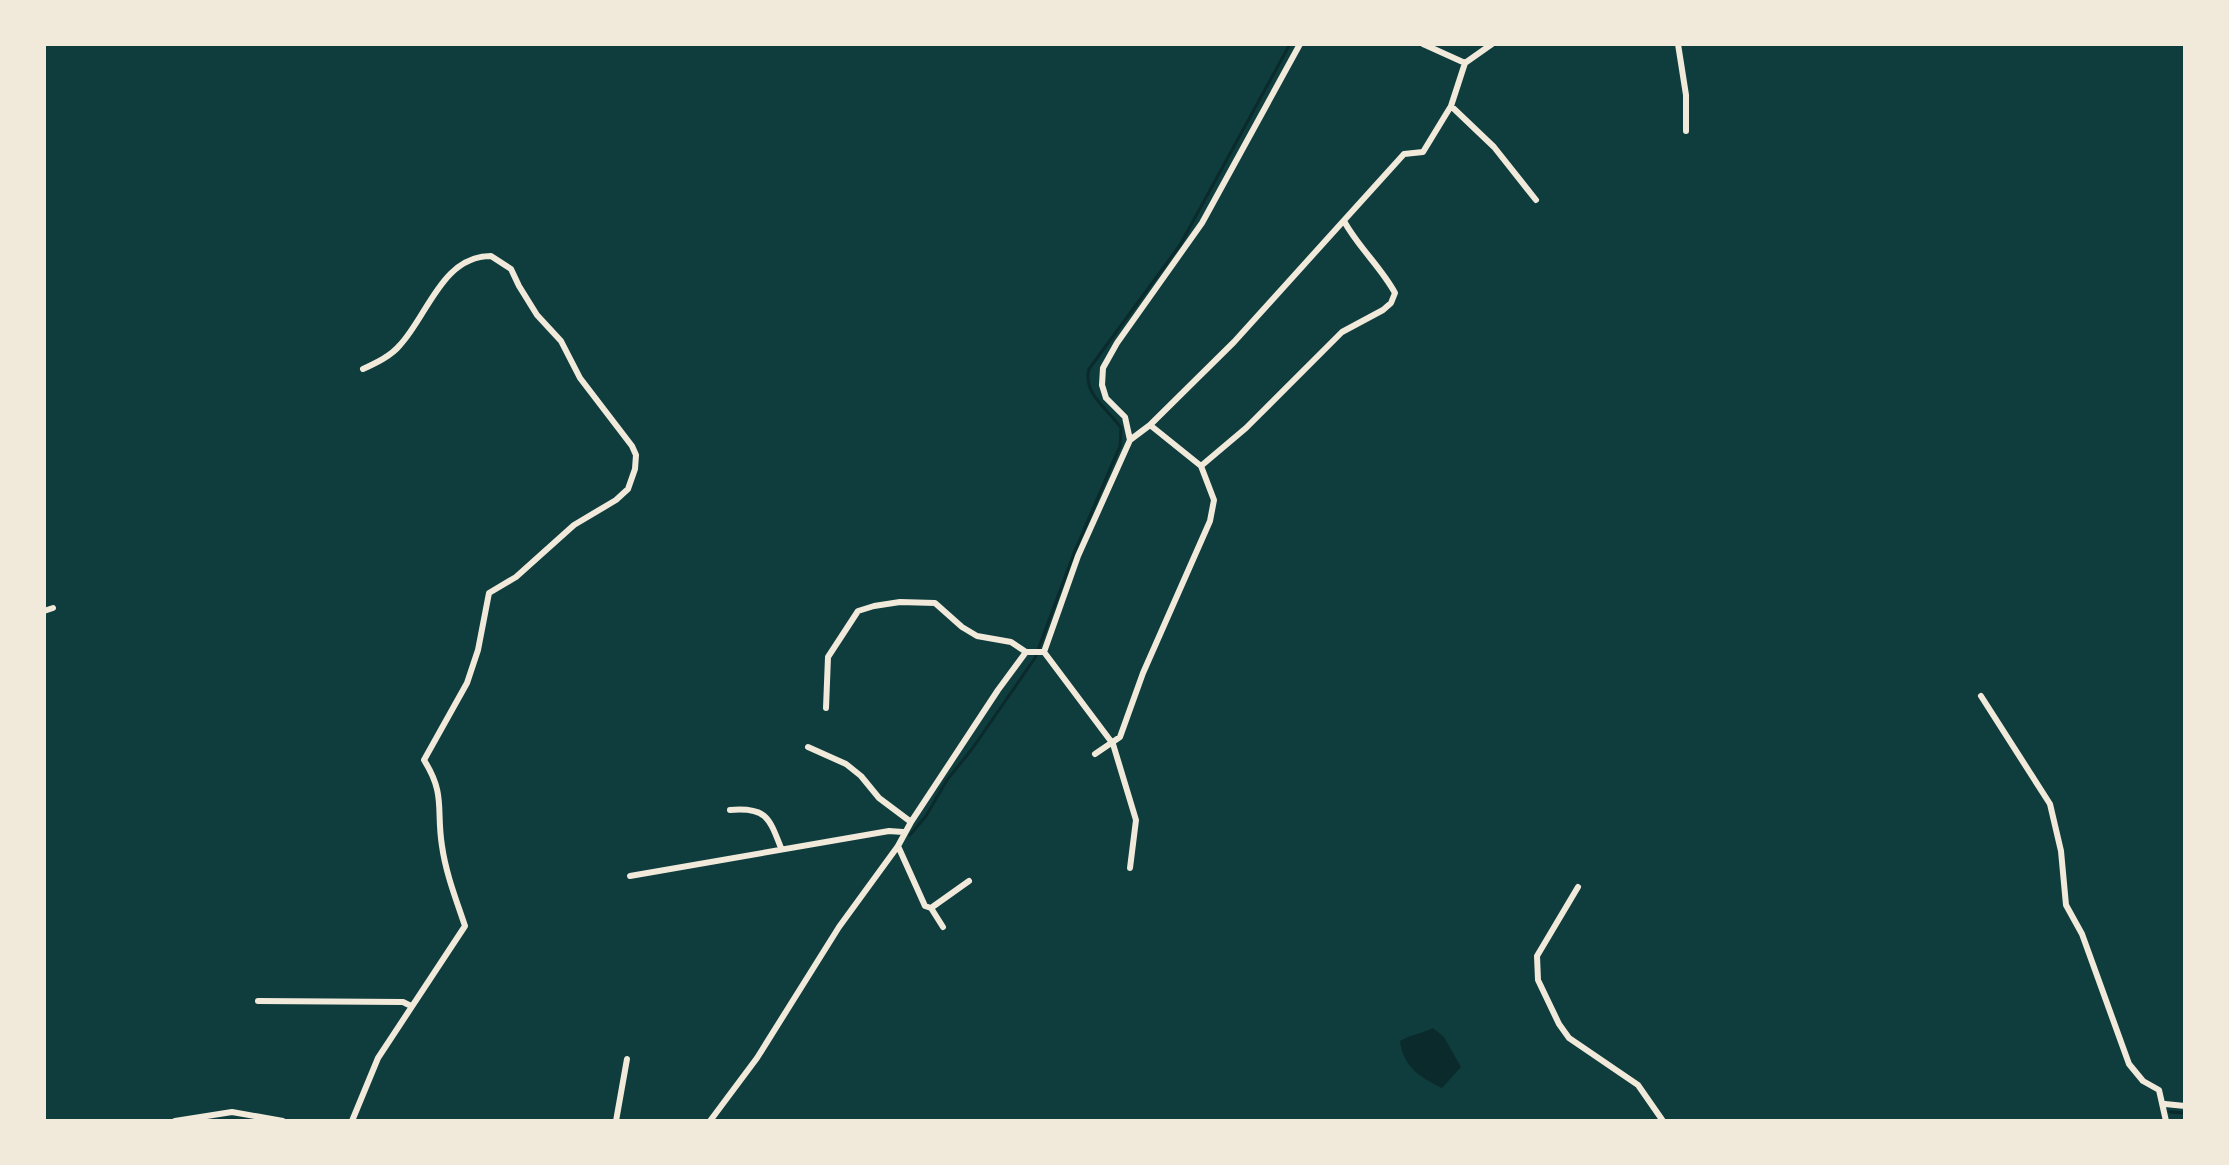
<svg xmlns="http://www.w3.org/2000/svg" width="2229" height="1165" font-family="Commissioner,sans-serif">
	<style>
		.water { fill: #0a2a2b }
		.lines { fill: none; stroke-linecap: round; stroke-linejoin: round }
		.stream { stroke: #0a2a2b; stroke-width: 3 }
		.minor { stroke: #f1e9da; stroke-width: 6 }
	</style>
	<rect width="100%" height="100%" fill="#0f3d3e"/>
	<path class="water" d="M1433 1028 1444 1037 1461 1067 1442 1088C1420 1077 1403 1067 1400 1041 1412 1034 1421 1034 1433 1028Z"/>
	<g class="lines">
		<path class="stream" d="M910 835 926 816 947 780 972 749 1035 658 1074 553 1120 446 1121 428C1109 410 1082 393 1089 369L1180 245 1290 44
			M2170 1112 2185 1113"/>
		<path class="minor" d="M1423 44 1465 63
			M1678 44 1686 95V131
			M1451 106 1494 147 1536 200
			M1130 440 1125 417 1106 398 1102 385 1103 368 1117 343 1202 223 1300 44
			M1201 466 1246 428 1342 332 1383 310 1391 303 1395 293C1381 267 1358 247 1344 221
			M44 611 53 608
			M1044 652 1078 556 1130 440 1150 425 1234 342 1404 154 1423 152 1451 106 1465 63 1492 44
			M1044 652 1113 744 1136 820 1130 868
			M1981 696 2050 804 2061 851 2066 905 2082 934 2129 1064 2143 1081 2159 1090 2166 1121
			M826 708 828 657 858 611 874 606 900 602 935 603 962 627 977 636 1011 642 1026 652H1044
			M1095 754 1120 737 1143 673 1210 521 1214 500 1201 466 1150 425
			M730 810C766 807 769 817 781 848
			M911 822 998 690 1026 652
			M898 846 925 906 931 908 969 881
			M630 876 889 831 903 832
			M1578 887 1537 956 1538 980 1559 1024 1569 1038 1638 1085 1663 1121
			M931 908 943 927
			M258 1001 403 1002 411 1006
			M2165 1104 2185 1106
			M175 1121 232 1112 283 1121
			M352 1121 378 1058 465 926C456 899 446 874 442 846 436 809 446 795 424 760L467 683 478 650 489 593 516 577 574 525 616 500 628 489 635 469 636 455 632 446 580 378 561 341 537 315 519 286 511 269 491 256C442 256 428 315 400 345 391 356 376 363 363 369
			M616 1121 627 1059
			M710 1121 757 1058 839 927 898 846 911 822 879 798 861 776 846 764 808 747"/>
	</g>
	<rect width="2229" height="1165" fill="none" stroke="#f1e9da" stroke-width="92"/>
</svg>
